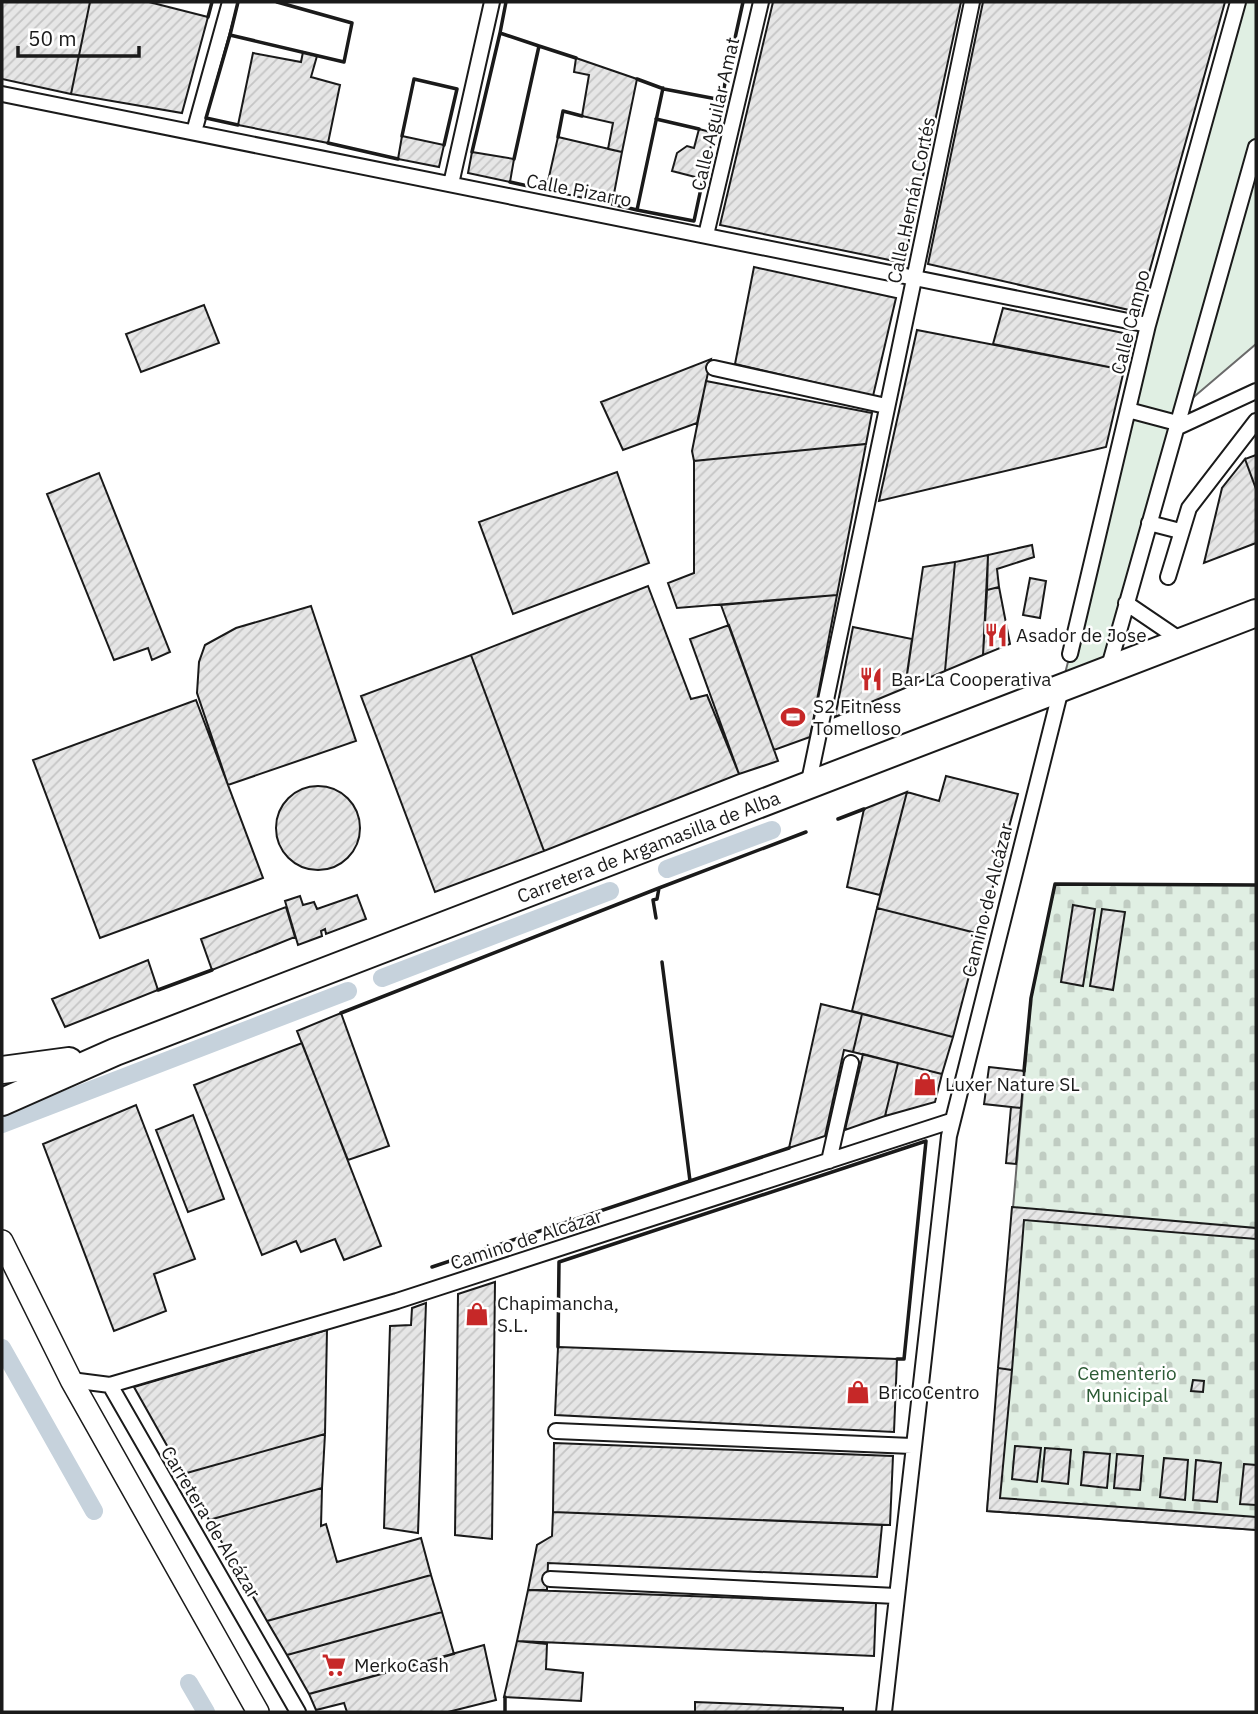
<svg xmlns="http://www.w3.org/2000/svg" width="1258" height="1714" font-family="'IBM Plex Sans',sans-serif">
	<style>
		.cemetery { fill: url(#cemetery-stones); stroke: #6a6a6a; stroke-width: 2 }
		.park { fill: #e0efe3; stroke: #6a6a6a; stroke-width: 2 }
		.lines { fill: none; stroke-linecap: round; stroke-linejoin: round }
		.canal { stroke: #c6d2dc; stroke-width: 18 }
		.building { fill: url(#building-hatch); stroke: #1a1a1a; stroke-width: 2 }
		.street-casing { stroke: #1a1a1a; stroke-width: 18 }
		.secondary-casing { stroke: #1a1a1a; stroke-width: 24 }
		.highway-casing { stroke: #1a1a1a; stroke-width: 30 }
		.street { stroke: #fff; stroke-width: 14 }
		.secondary { stroke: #fff; stroke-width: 21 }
		.highway { stroke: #fff; stroke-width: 26 }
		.wall { stroke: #1a1a1a; stroke-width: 3.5 }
		.labels { text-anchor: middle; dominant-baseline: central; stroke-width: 5; stroke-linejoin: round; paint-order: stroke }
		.street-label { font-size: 19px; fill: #1a1a1a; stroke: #fff }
		.poi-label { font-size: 19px; fill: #1a1a1a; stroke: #fff; text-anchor: start }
		.park-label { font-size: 19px; fill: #2b5a34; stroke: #fff }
	</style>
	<defs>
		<pattern id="cemetery-stones" width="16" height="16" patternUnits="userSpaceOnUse" patternTransform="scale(1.75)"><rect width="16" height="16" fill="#e0efe3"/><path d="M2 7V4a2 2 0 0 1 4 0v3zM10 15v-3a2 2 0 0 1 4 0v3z" fill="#c0ccc2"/></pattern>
		<pattern id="building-hatch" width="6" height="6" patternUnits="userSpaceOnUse" patternTransform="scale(1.75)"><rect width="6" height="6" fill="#e6e6e6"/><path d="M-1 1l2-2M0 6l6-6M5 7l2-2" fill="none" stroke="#c5c5c5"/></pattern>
	</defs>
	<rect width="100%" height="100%" fill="#fff"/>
	<path class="cemetery" d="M1055 884 1256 885V1530L987 1511 1031 998Z"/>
	<path class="park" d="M1238 2H1256V344L1182 407 1108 670 1061 689Z"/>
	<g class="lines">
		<path class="canal" d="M667 869 772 830
			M382 978 610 891
			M2 1124 348 991
			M2 1348 94 1511
			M189 1683 206 1712"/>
	</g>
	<path class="building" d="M2 2H90L71 94 2 79Z
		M90 2H149L208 17 182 113 71 94Z
		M773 2H961L904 263 720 225Z
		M983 2H1225L1138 312 928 264Z
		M303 52 317 56 311 77 340 85 328 143 238 125 253 53 301 62Z
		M576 58 637 79 622 152 608 149 613 123 582 116 589 75 574 72Z
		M699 129 714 133 703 179 672 171 677 153 687 146 694 148Z
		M402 136 444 145 439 167 398 159Z
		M558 137 622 152 612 204 546 190Z
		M472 152 514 159 510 182 468 173Z
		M754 267 896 298 873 396 735 364Z
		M204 305 219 343 141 372 126 334Z
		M1003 308 1133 335 1124 370 993 344Z
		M917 330 1124 370 1106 447 879 501Z
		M711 359 697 423 623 450 601 402Z
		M706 381 872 413 866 444 694 461 692 451Z
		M866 444 837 595 677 608 668 583 694 573V461Z
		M1256 455V489L1245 459Z
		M1245 459 1256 489V543L1204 563 1222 488Z
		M617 472 649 563 513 614 479 522Z
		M99 473 170 652 152 660 148 648 114 660 47 494Z
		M1032 545 1034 557 997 569 999 587 987 590 988 555Z
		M988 555 983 655 945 671 955 562Z
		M955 562 945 671 905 688 923 567Z
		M1030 578 1046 581 1040 618 1023 615Z
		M648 586 691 699 707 695 739 774 544 851 471 655Z
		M999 587 1010 644 983 655 987 590Z
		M837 595 810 737 774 750 721 605Z
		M311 606 356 741 228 785 197 693 199 662 205 645 236 628Z
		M729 625 778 761 739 774 690 639Z
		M853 627 912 639 905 688 835 717Z
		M471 655 544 851 435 892 361 696Z
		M196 700 263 878 100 938 33 760Z
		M946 776 1018 794 980 934 877 908 907 792 939 801Z
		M276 828a42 42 0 1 1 84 0a42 42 0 1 1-84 0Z
		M907 792 880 895 847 887 864 809Z
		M357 895 366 919 326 934 325 929 321 931 322 936 298 945 285 901 300 896 303 905 314 902 317 909Z
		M1073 905 1095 909 1083 986 1061 982Z
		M286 907 295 937 212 970 201 939Z
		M877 908 980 934 953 1037 852 1011Z
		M1102 909 1125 912 1113 990 1090 986Z
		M148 960 158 990 65 1027 52 999Z
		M821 1004 862 1014 853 1052 844 1050 825 1136 789 1148Z
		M341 1013 389 1146 348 1160 297 1031Z
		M862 1014 953 1037 942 1074 853 1052Z
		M302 1043 381 1246 344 1260 335 1239 301 1252 296 1241 262 1255 194 1085Z
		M863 1054 898 1063 885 1116 845 1130Z
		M898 1063 942 1074 935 1102 885 1116Z
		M989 1067 1024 1071 1021 1108 984 1104Z
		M136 1105 195 1259 154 1274 166 1311 114 1331 43 1144Z
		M1011 1107 1021 1108 1016 1164 1006 1163Z
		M193 1115 224 1199 188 1212 156 1130Z
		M1012 1207 1256 1228V1239L1024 1220 1012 1370 998 1368Z
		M495 1282 492 1539 455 1535 458 1294Z
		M426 1303 418 1533 384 1528 390 1326 411 1325 412 1308Z
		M327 1330 325 1434 183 1474 134 1387Z
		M558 1347 897 1359 894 1432 555 1415Z
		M998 1368 1012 1370 1000 1498 1256 1517V1530L987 1511Z
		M1193 1380 1204 1381 1203 1392 1191 1391Z
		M325 1434 322 1488 209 1520 183 1474Z
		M554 1443 893 1456 890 1525 553 1512Z
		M1015 1446 1041 1448 1037 1482 1012 1479Z
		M1045 1448 1071 1450 1068 1484 1042 1481Z
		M1084 1452 1110 1454 1107 1488 1081 1485Z
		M1117 1454 1143 1456 1140 1490 1114 1488Z
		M1164 1458 1188 1460 1185 1500 1160 1497Z
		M1196 1460 1221 1463 1217 1502 1193 1500Z
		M1244 1464 1256 1465V1505L1240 1504Z
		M322 1488 321 1526 326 1524 337 1562 421 1538 431 1575 267 1621 209 1520Z
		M553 1512 882 1525 877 1577 548 1563 547 1590H528L537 1545 552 1536Z
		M431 1575 442 1612 287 1655 267 1621Z
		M528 1590 876 1603 874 1656 517 1641Z
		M442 1612 454 1654 309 1694 287 1655Z
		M517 1641 547 1644 546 1669 583 1673 581 1701 504 1697Z
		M484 1645 496 1700 448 1712H347L344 1703 316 1710 309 1694Z
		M695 1702 843 1708V1712H695Z"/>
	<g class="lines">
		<g class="street-casing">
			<path id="street" d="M2 94 1148 325
				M194 132 230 2
				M451 184 492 2
				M706 235 761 2
				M714 368 886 406
				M1128 410 1177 423
				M1176 428 1256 391
				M1149 523 1180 531
				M1168 577 1189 508 1256 421
				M1126 603 1182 641
				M1070 654 1148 325 1238 2
				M1108 670 1256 147
				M808 786 972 2
				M829 1161 851 1063
				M71 1380 110 1385 298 1712
				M110 1385 397 1301 951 1121
				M556 1431 912 1446
				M550 1579 896 1596
				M884 1712 949 1136 1061 689"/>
		</g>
		<g class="secondary-casing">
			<path id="secondary" d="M2 1241 71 1380 258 1712"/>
		</g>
		<g class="highway-casing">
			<g id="highway">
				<path d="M2 1070 69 1061"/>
				<path id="s1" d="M2 1102 115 1052 1256 613"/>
			</g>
		</g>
		<use href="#street" class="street"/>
		<use href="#secondary" class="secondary"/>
		<use href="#highway" class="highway"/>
		<path class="wall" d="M238 2 230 35 344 62 352 23 277 2
			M208 17 212 2
			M500 33 506 2
			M230 35 206 118 238 125
			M539 46 576 58
			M637 79 664 89 722 100
			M663 88 637 210 694 221 703 179
			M656 119 699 129
			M714 133 743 2
			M402 136 414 79 457 89 444 145
			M558 137 563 111 582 116
			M328 143 398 159
			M472 152 500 33 539 46 514 159
			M510 182 546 190
			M612 204 637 210
			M838 819 864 809
			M656 918 653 900 657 899 659 888 806 832
			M662 962 690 1181 789 1148
			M158 990 212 970
			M341 1013 659 888
			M1024 1071 1031 998 1055 884 1256 885
			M432 1267 690 1181
			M558 1347 559 1262 926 1141 904 1359H897
			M505 1712V1697"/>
	</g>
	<defs>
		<g id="restaurant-bare" transform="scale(1.89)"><path d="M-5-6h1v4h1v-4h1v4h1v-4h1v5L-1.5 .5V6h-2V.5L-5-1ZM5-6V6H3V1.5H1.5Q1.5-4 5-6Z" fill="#c62828" stroke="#fff" stroke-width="2.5" paint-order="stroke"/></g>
		<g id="stadium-bare" transform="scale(1.89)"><path d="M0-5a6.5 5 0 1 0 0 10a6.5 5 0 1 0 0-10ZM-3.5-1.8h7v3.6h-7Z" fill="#c62828" stroke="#fff" stroke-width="2.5" paint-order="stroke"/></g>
		<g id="shop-bare" transform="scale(1.89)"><path d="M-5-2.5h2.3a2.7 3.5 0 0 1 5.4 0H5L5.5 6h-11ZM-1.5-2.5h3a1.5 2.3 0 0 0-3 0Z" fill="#c62828" stroke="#fff" stroke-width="2.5" paint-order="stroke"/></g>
		<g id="supermarket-bare" transform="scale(1.89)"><path d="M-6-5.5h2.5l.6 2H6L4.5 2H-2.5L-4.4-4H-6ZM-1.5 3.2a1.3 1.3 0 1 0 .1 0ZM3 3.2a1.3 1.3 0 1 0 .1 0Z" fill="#c62828" stroke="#fff" stroke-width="2.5" paint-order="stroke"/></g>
	</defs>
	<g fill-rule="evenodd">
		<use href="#restaurant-bare" x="996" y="635"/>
		<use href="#restaurant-bare" x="871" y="679"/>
		<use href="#stadium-bare" x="793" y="717"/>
		<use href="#shop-bare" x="925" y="1084"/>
		<use href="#shop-bare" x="477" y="1314"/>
		<use href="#shop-bare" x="858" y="1392"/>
		<use href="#supermarket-bare" x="334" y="1665"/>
	</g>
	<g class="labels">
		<g class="street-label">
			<text transform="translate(715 114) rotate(-77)">Calle Aguilar Amat</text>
			<text transform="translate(579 190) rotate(11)">Calle Pizarro</text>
			<text transform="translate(911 200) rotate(-78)">Calle Hernán Cortés</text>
			<text transform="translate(1130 322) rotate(-76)">Calle Campo</text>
			<text stroke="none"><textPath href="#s1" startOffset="695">Carretera de Argamasilla de Alba</textPath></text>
			<text transform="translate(987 900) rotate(-76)">Camino de Alcázar</text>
			<text transform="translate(526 1239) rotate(-18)">Camino de Alcázar</text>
			<text transform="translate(211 1522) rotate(59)">Carretera de Alcázar</text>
		</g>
		<g class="poi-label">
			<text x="1016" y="635">Asador de Jose</text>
			<text x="891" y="679">Bar La Cooperativa</text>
			<text x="813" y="706">S2 Fitness<tspan x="813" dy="22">Tomelloso</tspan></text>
			<text x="945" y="1084">Luxer Nature SL</text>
			<text x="497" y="1303">Chapimancha,<tspan x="497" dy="22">S.L.</tspan></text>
			<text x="878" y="1392">BricoCentro</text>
			<text x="354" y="1665">MerkoCash</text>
		</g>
		<g class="park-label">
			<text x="1127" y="1373">Cementerio<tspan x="1127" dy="22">Municipal</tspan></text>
		</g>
	</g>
	<rect width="1258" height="1714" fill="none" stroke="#1a1a1a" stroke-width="7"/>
	<path d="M18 46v10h121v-10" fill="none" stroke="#1a1a1a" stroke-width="3.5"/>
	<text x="28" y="46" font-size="21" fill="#1a1a1a" stroke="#ffffff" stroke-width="5" paint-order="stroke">50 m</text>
</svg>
